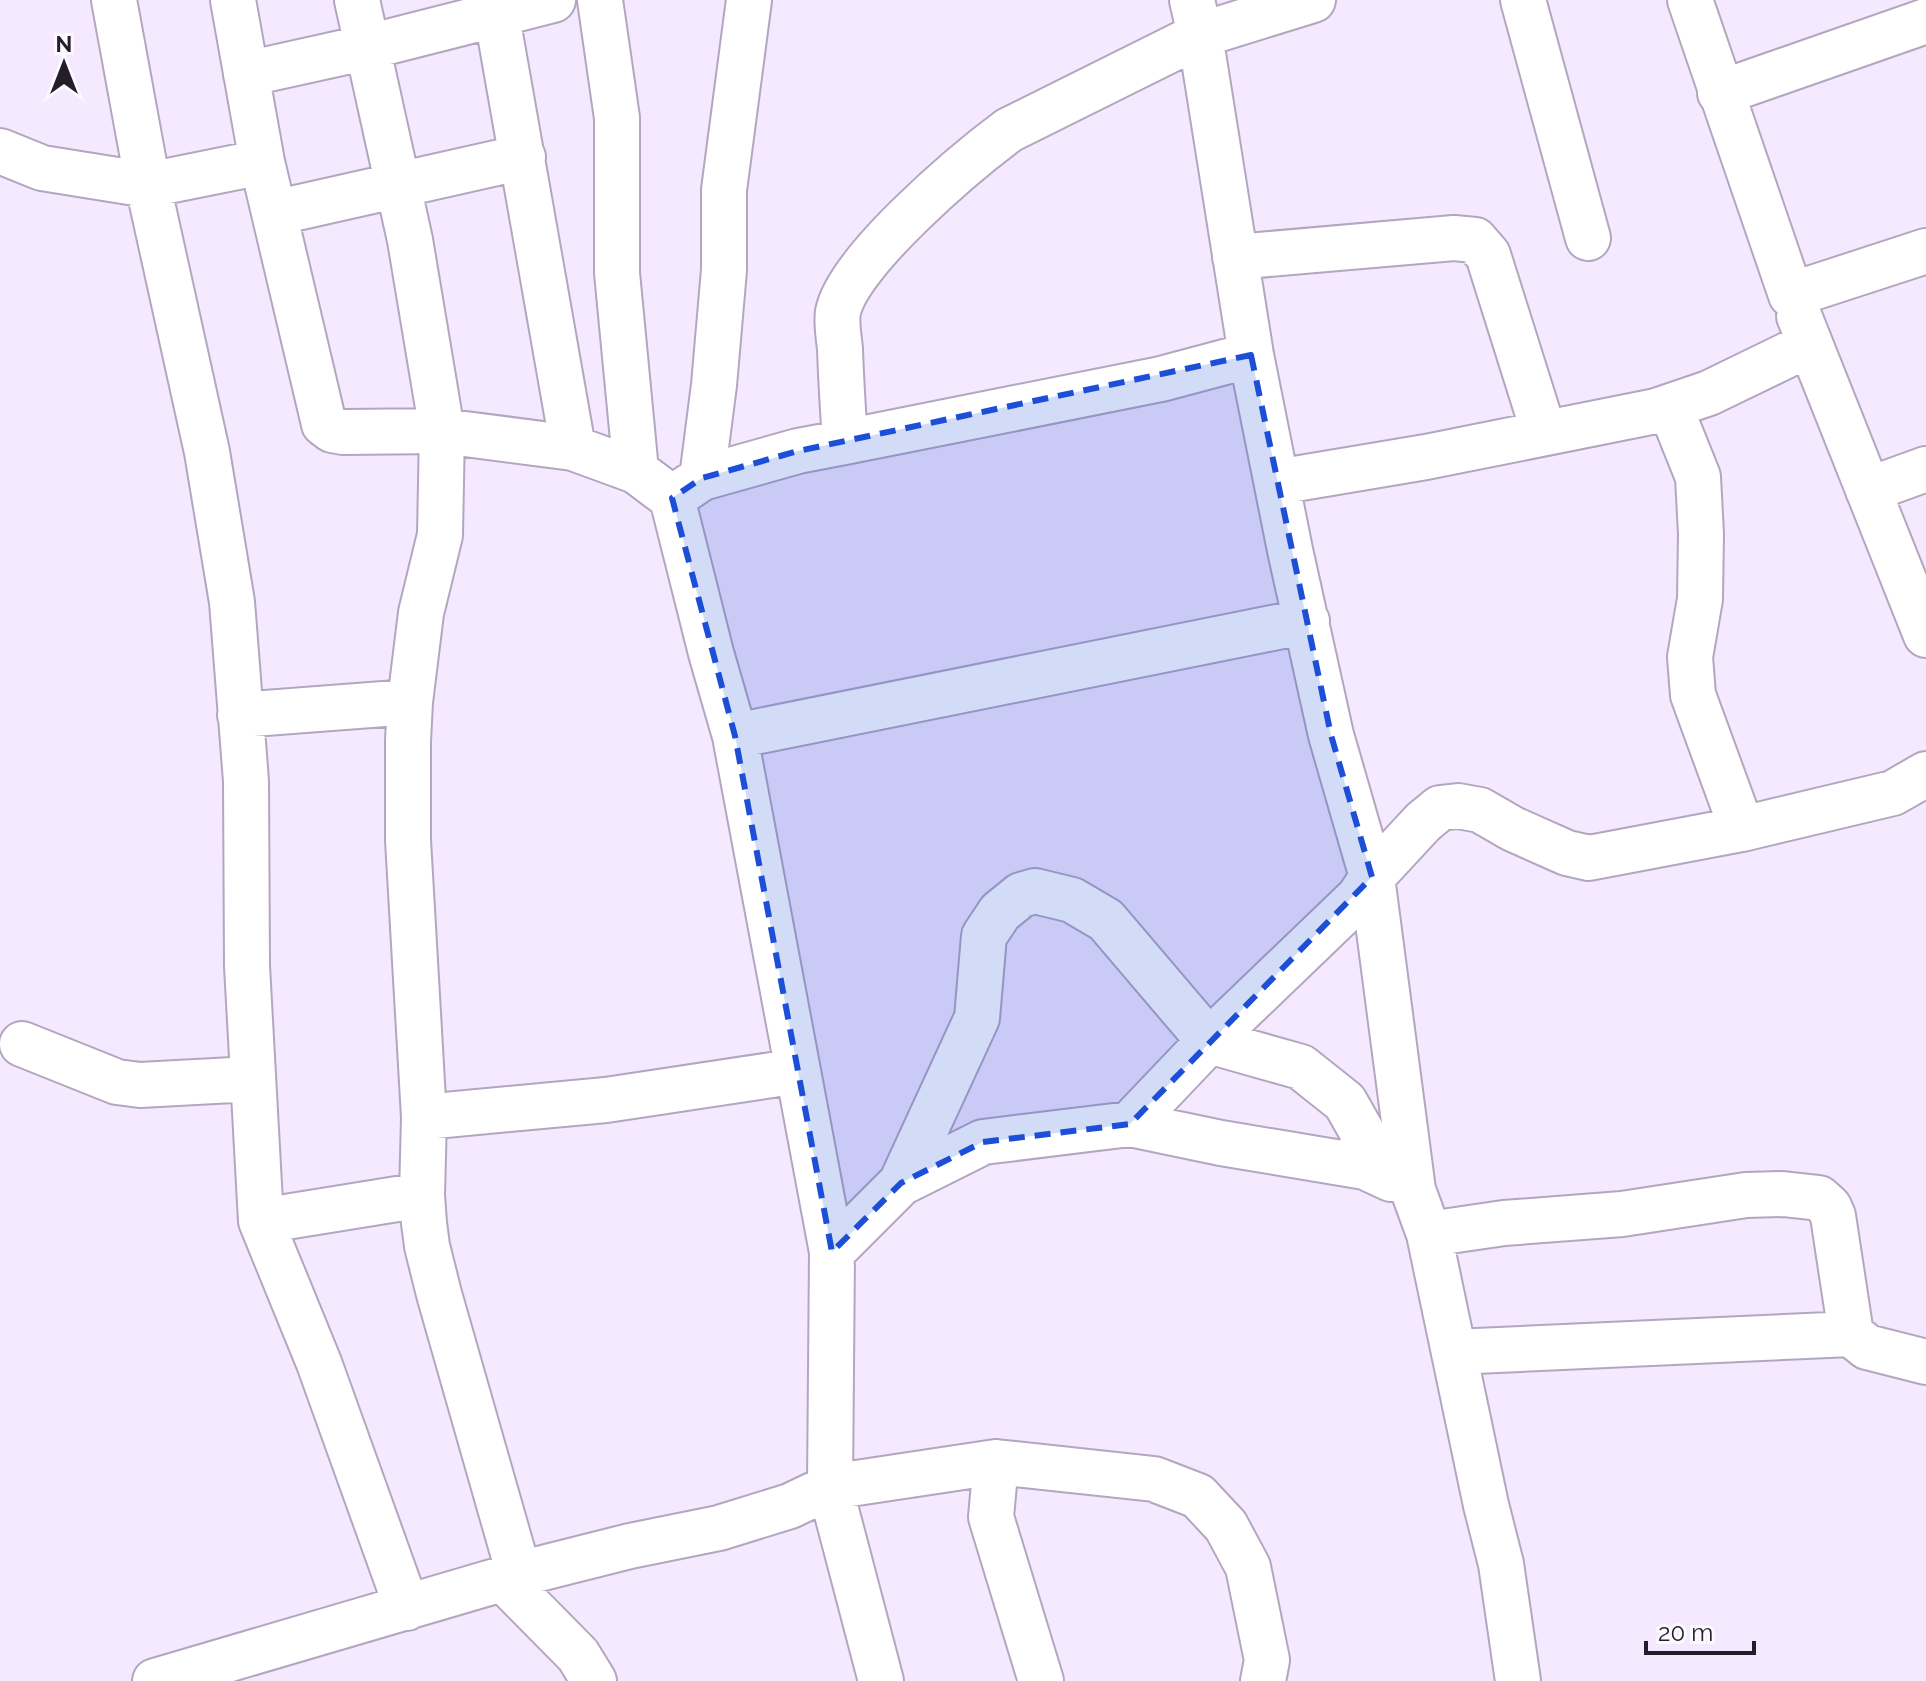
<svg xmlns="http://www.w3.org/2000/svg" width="1926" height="1681" font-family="Raleway,sans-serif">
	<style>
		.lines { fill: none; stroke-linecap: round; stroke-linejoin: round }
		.minor-casing { stroke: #b4a6bf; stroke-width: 48 }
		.minor { stroke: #fff; stroke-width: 44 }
		.marked { fill: #1d4ed8; fill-opacity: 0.2; stroke: #1d4ed8; stroke-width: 6; stroke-dasharray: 16 10; stroke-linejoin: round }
	</style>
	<rect width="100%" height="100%" fill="#f4e9fe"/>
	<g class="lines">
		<g class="minor-casing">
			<path id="minor" d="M114 0 148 185 207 452 232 602 246 781 247 966 261 1221 319 1363 407 1608
				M233 0 262 162 324 424 332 430 343 432 442 431 573 448 636 471
				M357 0 410 240 442 431 440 535 421 613 410 702 408 741V840L424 1117 422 1195 424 1223 427 1246 439 1294 519 1574
				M494 0 573 448
				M600 0 617 118V273L636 471 672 498 711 653 735 736 832 1252 830 1487 881 1681
				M1192 0 1200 35 1251 355 1290 550 1331 735 1372 877
				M1523 0 1588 238
				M1690 0 1791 295 1926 251
				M246 74 368 47 553 0
				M1720 93 1926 21
				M0 151 42 168 148 185 262 162
				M274 213 523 157
				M1235 257 1454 238 1475 240 1488 255 1544 433
				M1799 316 1926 635
				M1670 407 1698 477 1701 534 1700 599 1690 657 1693 695 1742 829
				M845 442 1161 379 1251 355
				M702 478 714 385 724 270V190L749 0
				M1277 482 1426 457 1656 411 1709 393 1810 344
				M1868 490 1926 469
				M672 498 702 478 798 451 845 442C843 411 841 380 840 349 839 338 836 323 838 312 848 261 966 162 1009 130L1200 35 1313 0
				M240 715 410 702
				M735 736 1307 621
				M1372 877 1423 822 1440 808 1458 806 1480 810 1513 829 1567 853 1589 858 1742 829 1893 793 1926 774
				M22 1044 117 1082 140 1085 252 1079
				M424 1117 606 1100 798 1071
				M1130 1124 1209 1041 1359 897 1372 877 1413 1190 1429 1234 1486 1505 1501 1564 1518 1681
				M901 1183 977 1018 984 936 1000 912 1021 895 1035 891 1072 900 1106 920 1209 1041 1301 1067 1345 1102 1362 1132 1365 1167
				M261 1221 422 1195
				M1429 1234 1504 1223 1622 1214 1746 1195 1783 1194 1819 1198 1829 1207 1833 1216 1851 1334 1867 1347 1926 1362
				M832 1252 901 1183 983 1142 1130 1124 1221 1143 1365 1167 1391 1179
				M1454 1352 1851 1334
				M996 1462 991 1517 1041 1681
				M503 1579 578 1655 594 1681
				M155 1681 519 1574 630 1546 719 1528 790 1506 830 1487 996 1462 1154 1479 1198 1496 1226 1526 1248 1567 1267 1660 1263 1681"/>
		</g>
		<use href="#minor" class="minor"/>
	</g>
	<path class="marked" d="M1251 355 1331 735 1372 877 1130 1124 983 1142 901 1183 832 1252 735 736 672 498 702 478 798 451Z"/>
	<g transform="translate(64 64)" stroke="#fcfaff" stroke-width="6" paint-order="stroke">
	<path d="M0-6L14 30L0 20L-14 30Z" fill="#231e27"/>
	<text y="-12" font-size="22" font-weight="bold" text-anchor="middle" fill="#231e27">N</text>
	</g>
	<path d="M1646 1641v12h108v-12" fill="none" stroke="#231e27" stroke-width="4"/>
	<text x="1658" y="1641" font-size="24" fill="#231e27" stroke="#fcfaff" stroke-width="6" paint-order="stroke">20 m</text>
</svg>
